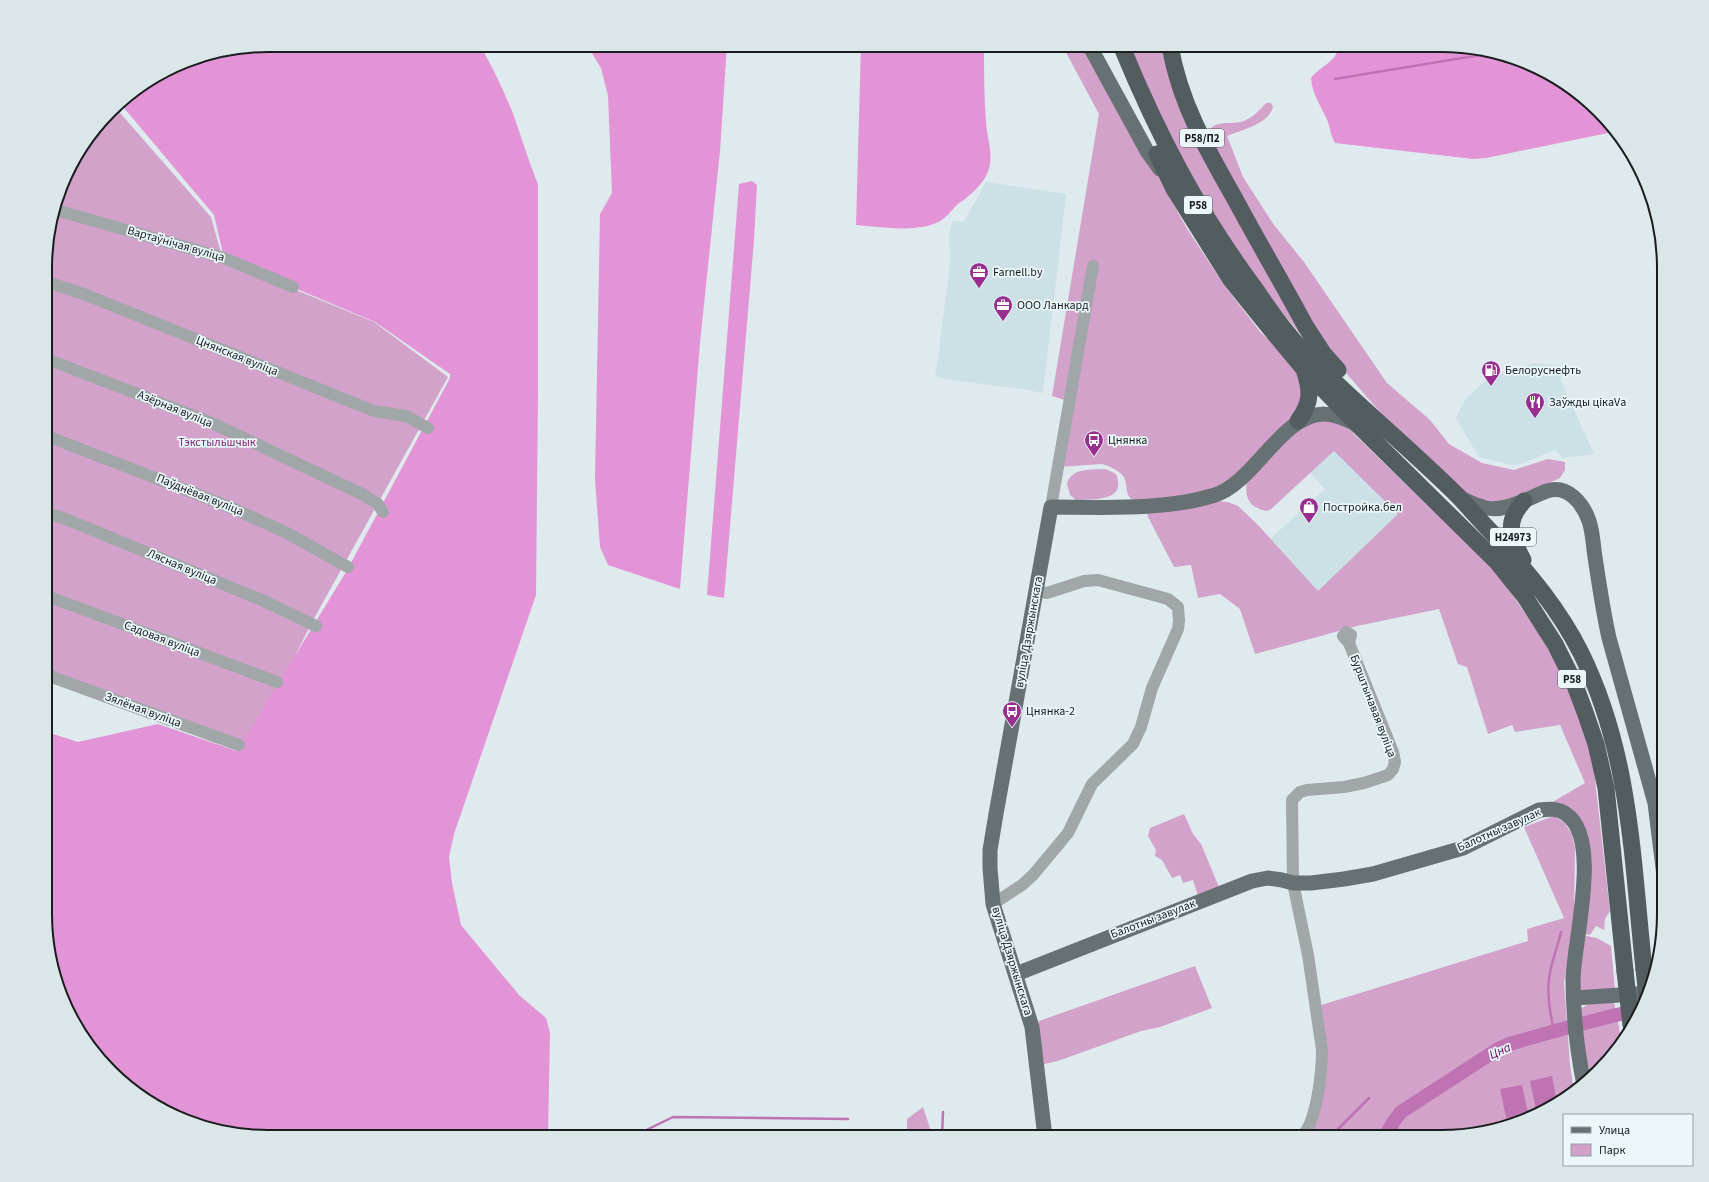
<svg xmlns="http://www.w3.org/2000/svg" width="1709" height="1182" font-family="'Source Sans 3',sans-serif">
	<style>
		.built { fill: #cbe1e5 }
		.green { fill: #d3a2cb }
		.forest { fill: #e394d6 }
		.water { fill: #bf73b3 }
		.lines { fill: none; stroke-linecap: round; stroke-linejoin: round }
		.stream { stroke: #bf73b3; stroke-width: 2.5 }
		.river { stroke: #bf73b3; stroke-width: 14 }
		.minor { stroke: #a1a6a8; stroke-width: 12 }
		.major { stroke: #677173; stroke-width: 15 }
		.highway { stroke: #535d60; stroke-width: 17 }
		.highway-bridge { stroke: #535d60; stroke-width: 17 }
		.labels { text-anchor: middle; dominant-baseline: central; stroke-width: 3.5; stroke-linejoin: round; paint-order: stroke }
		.shield { fill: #ebf7fa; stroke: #585e60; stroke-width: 1 }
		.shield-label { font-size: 11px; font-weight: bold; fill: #191d1e }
		.street-label { font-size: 12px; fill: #191d1e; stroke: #ebf7fa }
		.poi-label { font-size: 12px; fill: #191d1e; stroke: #ebf7fa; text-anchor: start }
		.park-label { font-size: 12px; fill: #802677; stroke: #ebf7fa }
		.water-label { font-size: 13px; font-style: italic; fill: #6a0a62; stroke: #ebf7fa }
		.rim { fill: none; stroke: #191d1e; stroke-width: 2 }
	</style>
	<rect width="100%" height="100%" fill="#deeaed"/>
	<path class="built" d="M986 182 1066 194 1043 393 1022 389 944 379 935 375 938 358 951 255 949 241 952 221 964 222Z
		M1534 363 1560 366 1561 381 1594 454 1563 458 1555 450 1518 465H1512L1479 457 1456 418 1466 398 1490 377Z
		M1334 450 1399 514 1318 591 1270 539 1325 489 1310 473Z"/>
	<path class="green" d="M1062 45H1085L1186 227 1224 285 1261 333 1304 369 1310 416 1357 424 1353 433 1498 574 1553 654 1575 697 1593 763 1610 911 1605 919 1604 930 1596 926 1590 935 1578 933 1584 863 1572 819 1539 810 1585 783 1560 725 1515 732 1512 725 1488 734 1467 667 1458 664 1439 609 1357 626 1255 654 1240 609 1220 594 1198 598 1191 565 1174 567 1148 517 1147 512 1217 501 1228 502 1238 506 1256 523 1318 591 1398 514 1334 451 1270 510 1267 511C1249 508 1244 497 1247 481L1295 424 1225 483 1197 495 1137 502C1123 496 1129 489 1124 477 1121 472 1108 465 1102 464L1058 467 1071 402 1052 396 1099 114Z
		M1129 45H1162L1309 344 1258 284 1169 142Z
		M1266 103H1271L1273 107C1269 124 1241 130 1227 136L1243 177 1274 225 1304 262 1387 383 1430 420 1449 444 1482 463 1514 470 1548 459 1565 462V470L1560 478 1507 503 1476 502 1392 426 1334 359 1309 321 1207 137C1211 117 1230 126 1244 121 1253 117 1260 110 1266 103Z
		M115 107 211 217 223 260 374 322 448 377 311 624 295 656 240 748 47 671V239L68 169Z
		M1106 469 1116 474C1127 502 1095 499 1076 500L1070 495 1067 483C1073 467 1092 470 1106 469Z
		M1184 814 1193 834 1201 844 1219 887 1199 899 1193 880 1183 883 1180 875 1172 878 1162 860 1155 856 1156 850 1148 836 1150 828Z
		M1554 816 1565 823 1572 835 1575 849 1574 914 1564 983 1570 1065 1574 1091 1540 1114 1499 1129 1442 1137H1300L1322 1065 1315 1007 1528 941 1527 929 1564 918 1524 827Z
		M1581 935 1597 938 1611 946 1615 990 1584 993 1579 989Z
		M1195 966 1212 1008 1160 1027 1141 1031 1058 1061 1044 1064 1038 1039 1039 1021Z
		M1614 1002 1622 1043 1618 1050 1588 1082 1580 1010C1585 1002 1605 1003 1614 1002Z
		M923 1107 933 1137H907V1119Z"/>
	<path class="forest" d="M268 45H480C492 66 503 89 512 111 521 135 528 160 538 184V393L536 595 454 834 449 857 452 883 461 925 519 995 546 1018 550 1033 548 1137H253L196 1125 132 1091 75 1026 47 943V732L78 742 158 724 237 751 346 572 450 378V374L375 322 224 258 214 215 119 102 183 62Z
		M587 45H727L720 151 700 343 680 589 608 565 600 547 595 480 600 214 612 193 608 96 601 68Z
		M861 45H984C984 71 984 96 986 122 987 136 992 150 990 164 987 182 972 194 958 204 953 208 949 215 943 219 923 234 880 227 856 225Z
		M1340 45H1456L1513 57 1577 91 1613 132 1486 158 1473 159 1335 143C1331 136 1330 129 1328 122 1322 107 1312 95 1311 78 1321 65 1335 64 1340 45Z
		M752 181 757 185 754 240 724 598 707 595 739 184Z"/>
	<path class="water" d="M1552 1076 1557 1102 1537 1115 1530 1081Z
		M1522 1085 1529 1118 1508 1126 1500 1089Z"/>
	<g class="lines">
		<path class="stream" d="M1335 79 1492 53
			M1554 1032C1550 1012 1546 992 1550 972 1553 958 1558 945 1561 932
			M632 1137 673 1117 848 1119
			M942 1137 943 1112
			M1330 1137 1369 1098"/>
		<path class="river" d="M1385 1137 1394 1121 1401 1112 1498 1049 1509 1044C1552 1032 1595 1019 1639 1010"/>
		<path class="minor" d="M56 210 224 258 293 287
			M47 282 84 294 359 405 374 411 406 416 428 428
			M47 359 210 422 364 495 378 504 383 512
			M47 436 230 507 287 533 348 567
			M1051 507 1093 266
			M47 513 66 519 264 601 316 626
			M47 596 277 682
			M47 671 52 677 239 745
			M993 904 1022 885 1033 875 1068 833 1092 784 1133 744 1141 727 1152 688 1178 629 1179 621 1178 607 1168 599 1098 580 1084 581 1047 593 1036 591
			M1300 1137C1317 1127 1322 1069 1322 1050L1308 955 1293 883 1292 800 1300 792 1307 790 1344 787 1364 783 1388 775 1393 769 1395 762 1393 752 1349 643 1343 636 1346 632 1351 635 1349 643"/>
		<path class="major" d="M1089 45 1147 151 1160 169
			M1460 498C1469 502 1477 506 1486 508 1507 512 1528 498 1547 491 1567 484 1583 503 1589 521 1593 532 1593 545 1595 557 1599 584 1603 611 1609 638L1655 803 1664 876
			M1016 974 1252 881 1268 878 1282 880 1293 883H1311L1344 879 1373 874 1463 848 1539 810C1549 809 1558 808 1566 814 1602 838 1574 940 1573 979 1573 1014 1577 1050 1584 1085
			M1575 998 1649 993
			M1045 1137 1032 1027 993 904 990 868V850L996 814 1051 507C1103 507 1164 511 1215 495 1255 482 1282 413 1325 414 1336 414 1347 420 1357 424"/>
		<path class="highway" d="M1121 45C1158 135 1198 212 1256 290 1270 311 1286 333 1303 351 1353 402 1409 447 1460 498 1472 511 1484 525 1497 538 1529 574 1559 609 1581 653 1631 755 1632 859 1644 969
			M1170 45C1179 101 1207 150 1235 199 1258 242 1283 284 1306 327L1323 353 1338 370
			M1157 154 1174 189 1231 280 1269 327 1304 369 1357 424 1497 562 1525 597 1555 644 1573 680 1585 712 1596 744 1606 788 1625 971
			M1298 421C1312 402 1311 391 1304 369
			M1523 560C1511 537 1504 522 1524 501"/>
		<path class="highway-bridge" d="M1644 969 1647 996
			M1625 971 1631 1025"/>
	</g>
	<defs>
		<g id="office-pin" transform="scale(1)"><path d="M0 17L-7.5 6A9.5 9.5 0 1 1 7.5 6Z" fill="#9a2e8f" stroke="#ebf7fa"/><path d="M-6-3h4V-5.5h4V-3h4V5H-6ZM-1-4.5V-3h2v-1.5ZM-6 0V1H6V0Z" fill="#fff"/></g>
		<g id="fuel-pin" transform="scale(1)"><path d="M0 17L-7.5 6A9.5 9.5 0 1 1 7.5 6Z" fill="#9a2e8f" stroke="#ebf7fa"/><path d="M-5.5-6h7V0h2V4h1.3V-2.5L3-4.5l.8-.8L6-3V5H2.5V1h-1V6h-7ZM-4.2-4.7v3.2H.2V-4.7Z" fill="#fff"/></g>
		<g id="restaurant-pin" transform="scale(1)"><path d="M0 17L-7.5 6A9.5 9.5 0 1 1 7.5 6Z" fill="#9a2e8f" stroke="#ebf7fa"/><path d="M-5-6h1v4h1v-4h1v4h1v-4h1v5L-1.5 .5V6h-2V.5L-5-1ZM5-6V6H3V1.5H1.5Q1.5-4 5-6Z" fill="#fff"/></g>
		<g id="bus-pin" transform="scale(1)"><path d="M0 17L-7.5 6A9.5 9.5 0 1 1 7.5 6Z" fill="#9a2e8f" stroke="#ebf7fa"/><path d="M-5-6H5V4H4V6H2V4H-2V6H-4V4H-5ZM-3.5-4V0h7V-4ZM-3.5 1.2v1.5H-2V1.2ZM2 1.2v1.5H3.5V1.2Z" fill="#fff"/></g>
		<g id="shop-pin" transform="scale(1)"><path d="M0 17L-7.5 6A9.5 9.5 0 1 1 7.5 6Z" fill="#9a2e8f" stroke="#ebf7fa"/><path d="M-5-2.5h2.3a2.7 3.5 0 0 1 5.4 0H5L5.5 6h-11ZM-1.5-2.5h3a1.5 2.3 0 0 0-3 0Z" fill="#fff"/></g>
	</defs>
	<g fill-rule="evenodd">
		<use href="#office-pin" x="979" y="272"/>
		<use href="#office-pin" x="1003" y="305"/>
		<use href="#fuel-pin" x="1491" y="370"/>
		<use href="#restaurant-pin" x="1535" y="402"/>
		<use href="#bus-pin" x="1094" y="440"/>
		<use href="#shop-pin" x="1309" y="507"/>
		<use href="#bus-pin" x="1012" y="711"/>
	</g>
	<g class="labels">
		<g class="shield">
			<rect x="1180" y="129" width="44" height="18" rx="3"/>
			<rect x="1184" y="196" width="28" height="18" rx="3"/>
			<rect x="1490" y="528" width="46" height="18" rx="3"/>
			<rect x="1558" y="670" width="28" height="18" rx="3"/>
		</g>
		<g class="shield-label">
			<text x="1202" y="138">Р58/П2</text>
			<text x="1198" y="205">Р58</text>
			<text x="1513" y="537">Н24973</text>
			<text x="1572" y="679">Р58</text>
		</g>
		<g class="street-label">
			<text transform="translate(176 244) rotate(16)">Вартаўнічая вуліца</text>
			<text transform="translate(237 356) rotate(22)">Цнянская вуліца</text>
			<text transform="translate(175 409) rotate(22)">Азёрная вуліца</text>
			<text transform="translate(200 495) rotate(22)">Паўднёвая вуліца</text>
			<text transform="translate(182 567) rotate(23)">Лясная вуліца</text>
			<text transform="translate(1029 632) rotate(-80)">вуліца Дзяржынскага</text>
			<text transform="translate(162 639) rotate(21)">Садовая вуліца</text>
			<text transform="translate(1373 706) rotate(69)">Бурштынавая вуліца</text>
			<text transform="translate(143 710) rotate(20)">Зялёная вуліца</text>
			<text transform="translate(1499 830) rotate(-24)">Балотны завулак</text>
			<text transform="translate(1153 919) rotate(-21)">Балотны завулак</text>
			<text transform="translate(1012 961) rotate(73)">вуліца Дзяржынскага</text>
		</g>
		<g class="poi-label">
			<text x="993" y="272">Farnell.by</text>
			<text x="1017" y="305">ООО Ланкард</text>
			<text x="1505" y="370">Белоруснефть</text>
			<text x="1549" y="402">Заўжды цікаVа</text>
			<text x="1108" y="440">Цнянка</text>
			<text x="1323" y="507">Постройка.бел</text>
			<text x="1026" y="711">Цнянка-2</text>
		</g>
		<g class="park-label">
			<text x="217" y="442">Тэкстыльшчык</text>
		</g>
		<g class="water-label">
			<text transform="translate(1500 1051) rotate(-24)">Цна</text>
		</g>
	</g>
	<path d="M0 0H1709V1182H0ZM268 52H1441A216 216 0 0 1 1657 268V914A216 216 0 0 1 1441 1130H268A216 216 0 0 1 52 914V268A216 216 0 0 1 268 52Z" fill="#dae6e8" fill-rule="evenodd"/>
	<path class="rim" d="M268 52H1441A216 216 0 0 1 1657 268V914A216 216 0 0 1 1441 1130H268A216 216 0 0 1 52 914V268A216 216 0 0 1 268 52Z"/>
	<rect x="1563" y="1114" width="130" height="52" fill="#ebf7fa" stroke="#97a0a2"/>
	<rect x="1571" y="1127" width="20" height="6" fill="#677173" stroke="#97a0a2"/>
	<text x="1599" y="1134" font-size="12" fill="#191d1e">Улица</text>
	<rect x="1571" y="1144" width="20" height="12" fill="#d3a2cb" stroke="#97a0a2"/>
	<text x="1599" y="1154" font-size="12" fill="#191d1e">Парк</text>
</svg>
